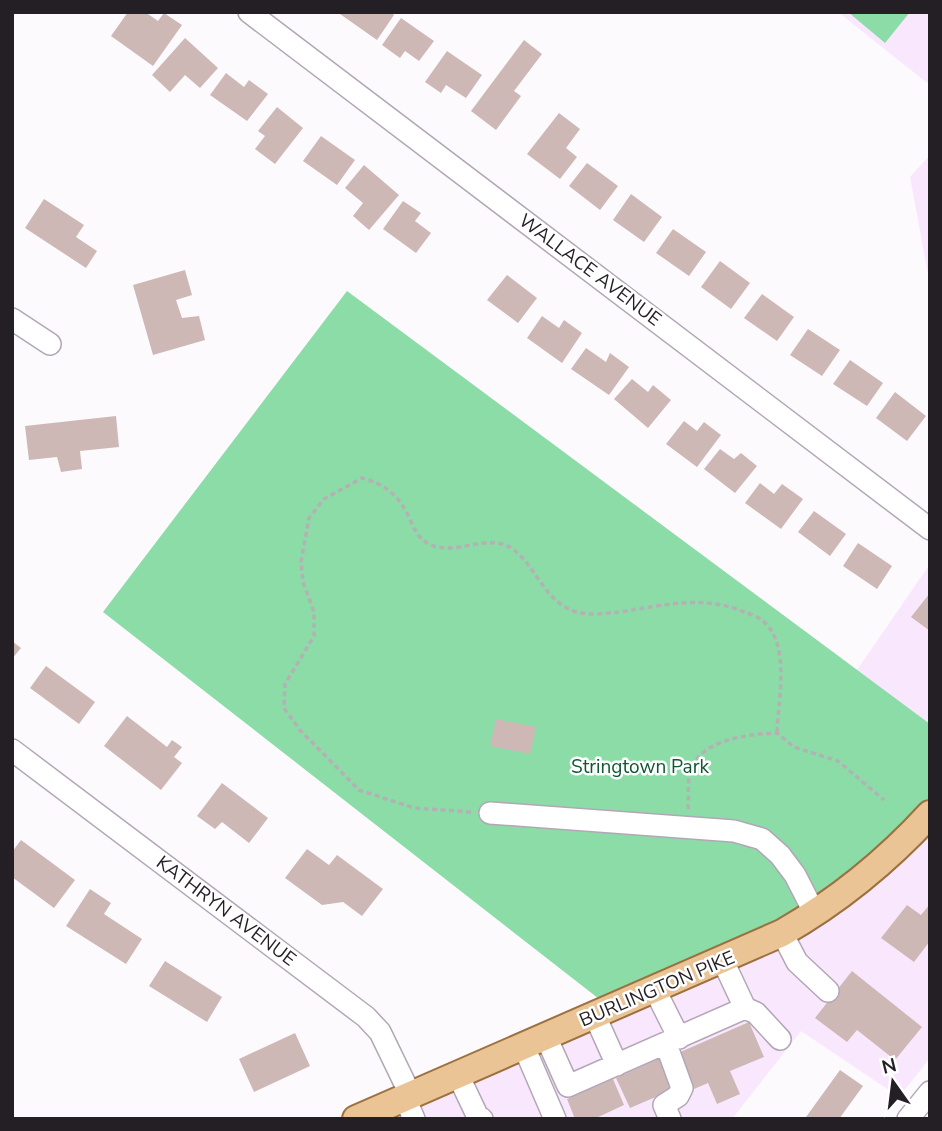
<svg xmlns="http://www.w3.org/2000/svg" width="942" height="1131" font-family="'Nunito Sans',sans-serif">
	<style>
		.built { fill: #f9e7fe }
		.green { fill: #8bdca7 }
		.building { fill: #ceb8b6 }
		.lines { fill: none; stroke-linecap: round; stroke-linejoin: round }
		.minor-casing { stroke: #b3a7b7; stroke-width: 24 }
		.major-casing { stroke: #9c703f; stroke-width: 30 }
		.path { stroke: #b4b1b5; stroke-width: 3.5; stroke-dasharray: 5 3.5; stroke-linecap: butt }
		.minor { stroke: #fff; stroke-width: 21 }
		.major { stroke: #eac494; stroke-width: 26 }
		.labels { text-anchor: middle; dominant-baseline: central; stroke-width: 5; stroke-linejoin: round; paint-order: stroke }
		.street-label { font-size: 19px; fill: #241f25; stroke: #fff }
		.park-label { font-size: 19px; fill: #0f5631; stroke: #fff }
	</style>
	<rect width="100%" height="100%" fill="#fcfafd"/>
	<path class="built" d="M838 12H930V85L902 63Z
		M930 155V285L910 177Z
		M930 564V724L857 670Z
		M930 814V1058L899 1097 801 1031 732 1119H356L595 1016Z"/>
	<path class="green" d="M848 12H910L885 43Z
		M347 291 930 724V814L844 894 612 1009 103 612Z"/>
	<path class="building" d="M128 12H145L158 21 164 13 182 25 153 66 111 36Z
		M341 12H391L394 15 377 40 340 14Z
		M401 18 434 41 419 61 405 51 400 58 382 45Z
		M185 38 218 68 200 88 185 75 170 92 152 75Z
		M524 40 542 54 514 91 521 96 496 130 471 111Z
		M447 51 482 75 466 98 446 85 441 93 425 82Z
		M226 73 244 87 249 80 268 94 247 121 210 95Z
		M277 107 303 128 275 164 255 149 265 136 258 131Z
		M559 113 580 129 566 148 577 157 560 179 527 154Z
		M321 136 355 160 337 185 303 161Z
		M587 163 618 186 600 210 569 186Z
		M364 165 399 195 369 230 353 216 363 203 345 188Z
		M631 194 662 217 644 242 613 220Z
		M44 199 84 225 76 237 97 251 86 268 25 228Z
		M403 201 421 213 415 221 431 233 416 253 383 229Z
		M673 229 706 252 689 276 656 253Z
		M720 261 750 283 731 309 701 287Z
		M185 270 192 295 176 300 182 318 199 316 205 340 153 355 133 285Z
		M507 275 537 298 518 323 487 300Z
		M762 294 794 317 777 341 744 318Z
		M542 316 559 328 564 320 582 333 562 363 527 338Z
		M808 329 840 350 822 376 790 355Z
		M586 348 606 362 610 353 629 367 609 395 571 369Z
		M850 360 883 383 867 406 833 384Z
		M632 379 648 392 653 385 671 400 648 428 614 399Z
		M895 392 926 416 907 441 876 418Z
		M116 416 119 447 80 451 82 469 61 472 57 457 29 460 25 426Z
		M684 421 697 431 704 422 721 435 697 467 666 444Z
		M720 449 734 459 741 453 757 466 735 493 704 469Z
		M760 483 774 494 782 484 803 499 781 529 745 503Z
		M814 511 846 534 830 556 798 532Z
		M858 543 892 566 877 589 843 566Z
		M930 593V631L911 617Z
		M12 641 21 648 12 659Z
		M46 666 95 702 79 724 30 688Z
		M127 716 167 747 172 740 182 747 174 757 182 763 161 790 104 746Z
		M496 719 536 727 530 754 490 746Z
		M222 783 268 818 249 843 222 822 215 829 197 816Z
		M21 840 75 880 54 908 12 877V852Z
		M307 849 329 865 337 855 383 889 362 916 343 902 322 905 285 878Z
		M90 889 111 903 104 914 142 939 126 964 66 926Z
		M930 904V941L914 962 881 938 907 905 921 915Z
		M165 961 222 997 207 1022 149 986Z
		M852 971 922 1027 895 1060 857 1030 847 1042 815 1018Z
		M749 1022 764 1057 730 1071 740 1094 717 1104 708 1083 694 1089 678 1053Z
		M295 1033 310 1066 254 1092 239 1059Z
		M665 1056 679 1087 630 1108 616 1078Z
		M840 1070 863 1086 839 1119H809L806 1117Z
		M613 1079 624 1105 594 1119H575L567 1099Z"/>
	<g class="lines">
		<g class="minor-casing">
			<path id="minor" d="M249 12 930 529
				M12 319 50 344
				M12 750 366 1017 380 1032 411 1096
				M490 813 734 831 762 839 780 855 795 875 815 914
				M782 933 797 962 828 991
				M655 990 679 1038
				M745 1008 756 1013 780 1039
				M595 1016 617 1065
				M546 1037 568 1086 745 1008 723 961
				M666 1044 682 1088 678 1096 664 1105 670 1119
				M524 1047 555 1119
				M458 1075 477 1115 482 1119
				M405 1098 414 1119
				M908 1119 930 1092"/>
		</g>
		<g class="major-casing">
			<path id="major" d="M356 1119 782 933C838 901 886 862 930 814"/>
		</g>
		<path class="path" d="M688 809C689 797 687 781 691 770 700 739 750 734 777 733L794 747 838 761 884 800
			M471 812 414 808 359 790 300 730 284 708 285 684 314 636V612L303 582 301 562 309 518 324 499 362 478C380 483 394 491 404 508 412 520 413 534 427 543 453 559 489 530 514 550 537 568 546 604 577 612 591 616 606 613 619 612 661 606 704 594 744 612 750 614 759 617 763 621 791 644 778 701 777 733"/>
		<use href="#minor" class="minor"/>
		<use href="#major" class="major"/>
	</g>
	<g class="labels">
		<g class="street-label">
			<text transform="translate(590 270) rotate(37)">WALLACE AVENUE</text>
			<text transform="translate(226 911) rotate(37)">KATHRYN AVENUE</text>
			<text transform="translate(657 989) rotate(-23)">BURLINGTON PIKE</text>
		</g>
		<g class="park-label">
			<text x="640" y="767">Stringtown Park</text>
		</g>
	</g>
	<rect width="942" height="1131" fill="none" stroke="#241f25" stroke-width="28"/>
	<g transform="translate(893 1082) rotate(346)" stroke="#ffffff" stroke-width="5" paint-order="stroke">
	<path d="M0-5L12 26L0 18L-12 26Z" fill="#241f25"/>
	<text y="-10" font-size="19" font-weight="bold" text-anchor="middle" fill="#241f25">N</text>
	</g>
</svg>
